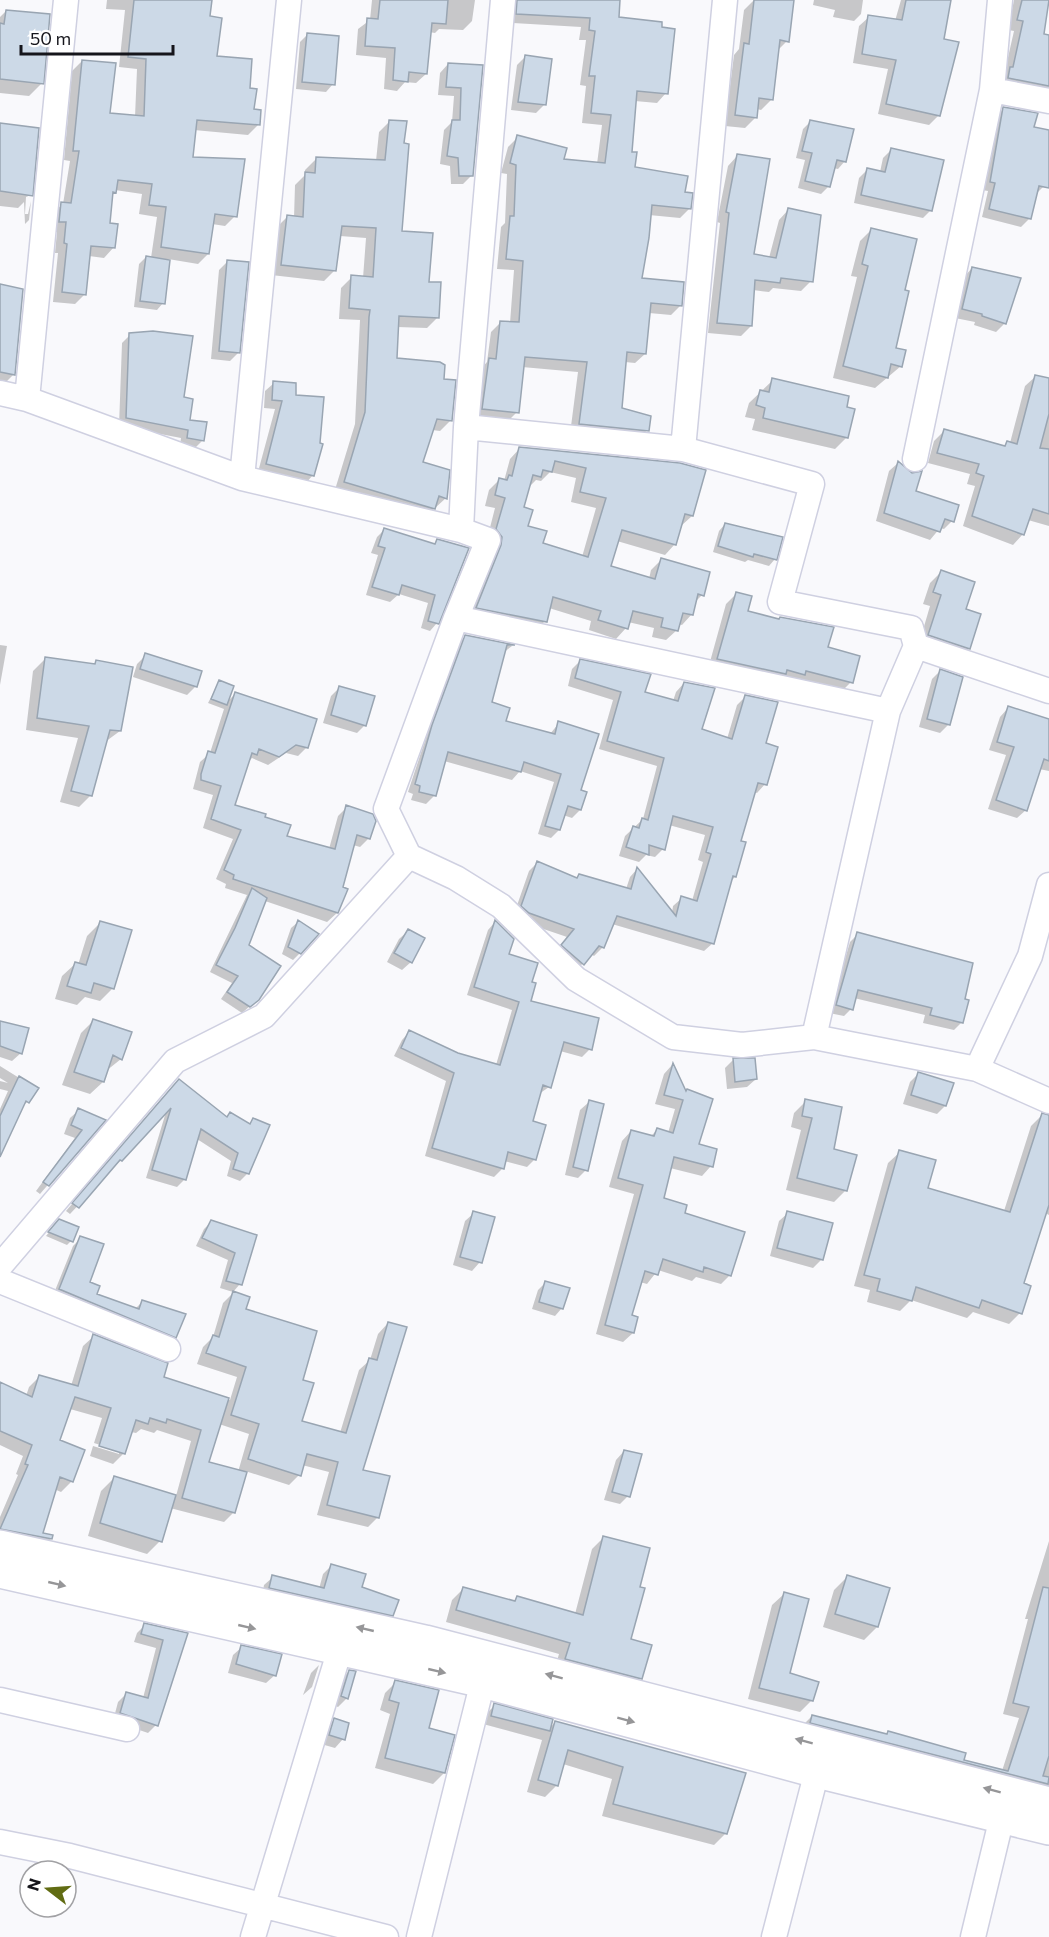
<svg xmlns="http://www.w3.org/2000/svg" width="1049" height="1937" font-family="Commissioner,sans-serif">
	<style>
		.shadow { fill: #0003; fill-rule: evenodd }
		.building { fill: #ccd9e7; stroke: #99a5b2; stroke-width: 1.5; fill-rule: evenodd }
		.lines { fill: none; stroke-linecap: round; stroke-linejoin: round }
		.minor-casing { stroke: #cfd0e1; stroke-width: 27 }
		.primary-casing { stroke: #cfd0e1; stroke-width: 36 }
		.minor { stroke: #fff; stroke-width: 24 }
		.primary { stroke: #fff; stroke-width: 33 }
		.oneway { fill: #969698 }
	</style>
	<rect width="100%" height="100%" fill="#f9f9fc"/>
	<path class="shadow" d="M107 0H210L208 18 215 57 248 89 258 125 248 135 194 130 191 159 235 216 225 226 212 224 208 254 198 264 168 259 163 303 157 310 134 307 139 264 146 257 151 258 157 217 139 214 142 194 115 190 111 196 108 225 114 247 104 258 89 256 85 294 75 304 53 302 58 253H55L57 232 49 231 51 214 63 204 70 161 64 160 72 71 82 61 109 114 135 117 137 69 119 67 125 10 106 9Z
		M372 0H475L472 21 463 30 439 29 435 33 429 32 426 74 416 83 405 82 397 91 384 89 386 58 356 55 358 29 370 20Z
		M515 0H619L617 19 666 93 657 103 635 101 630 153 633 168 683 194 690 208 680 218 649 215 640 279 681 305 671 315 649 313 645 354 635 363 625 362 620 409 647 430 638 440 570 434 578 372 522 367 517 412 507 422 473 418 480 370 487 362 491 332 501 322 510 323 514 270 497 269 501 227 505 223 507 174 501 173 508 147 518 137 562 160 597 164 602 125 582 123 586 86 580 85 586 40H579L581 27 513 23Z
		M754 0H758L787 41 777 51 772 99 761 110 757 109 756 117 745 128 725 126 734 55 739 49 744 10Z
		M814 0H863L861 14 854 21 833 17 835 10 813 5Z
		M901 0H947L942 40 939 115 929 125 878 114 888 69 853 63 859 26 869 17 895 21Z
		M1014 0H1049L1042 35 1049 37V97L998 89 1004 75 1014 31 1008 30Z
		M6 11 42 83 29 96 0 93V17Z
		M308 34 333 84 326 92 296 89 300 42Z
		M525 57 544 105 536 113 511 110 517 65Z
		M448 64 481 67 472 175 463 184H451L450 166 440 164 444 130 452 122 454 96 438 95 440 73Z
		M1004 108 1032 129 1049 132V155L1043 187 1035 195 1029 219 1021 227 982 217 988 191 982 190 996 116Z
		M390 121 403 145 400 232 428 283 438 317 427 328 397 327 395 359 442 381 451 420 440 431 432 430 422 463 446 498 423 519 334 493 355 424 360 320 339 319 341 288 352 277 363 278 366 238 340 236 335 270 324 281 271 275 276 228 287 217 294 218 295 185 305 175V170L316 159 376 161 379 132Z
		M810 122 845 161 838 169 833 168 828 187 821 194 798 188 805 160 796 158 803 129Z
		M0 124 31 195 26 197 25 214H28L31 201 29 220 25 224 24 202 18 208 0 206Z
		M891 150 931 210 923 218 854 203 859 178 867 170 880 172 883 158Z
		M737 156 752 255 769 258 779 220 788 210 811 281 801 291 773 288 769 292 753 290 751 326 741 336 708 333 720 223 717 222 728 166Z
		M872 229 903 291 894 349 901 366 875 388 833 378 857 277 851 276 860 241Z
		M228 261 239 352 230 361 211 359 219 270Z
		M972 268 1005 323 996 332 974 325 975 322 955 318 964 277Z
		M0 286 14 374 2 386H0Z
		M130 335 182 398 189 421 203 440 195 448 180 446 181 438 119 426 122 343Z
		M1036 376 1049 380V526L1028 520 1023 534 1013 545 963 526 975 486 967 484 970 474 928 463 934 441 944 431 1003 447 1010 443 1025 386Z
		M773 380 845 409 847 437 835 449 752 430 755 419 745 417 749 403Z
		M274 383 294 396 313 475 305 484 258 472 275 409 264 408 265 391Z
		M520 448 680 465 692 516 681 526 675 544 665 555 617 541 609 567 649 579 651 570 661 560 702 595 695 602 692 614 682 625 678 624 677 630 666 640 652 637 654 628 628 622 626 628 616 639 589 630 591 621 549 608 545 621 535 631 467 618 495 508 485 506 489 490 499 480 504 481 510 459ZM550 472 576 478 571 502 596 508 582 557 542 544 526 527 522 509 529 487 536 480 541 481Z
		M898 463 914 492 952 521 944 529 940 528 930 540 876 521 889 471Z
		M725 524 775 559 769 566 748 560 745 562 713 552 719 531Z
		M384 530 433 545 437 541V623L430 631 421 628 428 603 399 594 390 602 366 595 378 555 371 553 377 537Z
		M941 572 964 610 969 649 957 660 918 647 930 606 923 604 930 583Z
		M736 594 747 612 827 648 851 682 841 692 708 669 726 604Z
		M466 636 512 646 503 653 490 703 504 722 550 734 559 723 580 791 585 793 580 810 572 818 563 815 559 830 551 838 538 834 554 782 520 771 512 780 444 761 434 796 426 804 411 800 413 794 408 792 457 644Z
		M0 645 7 646 0 685Z
		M146 655 196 686 187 695 133 677 137 664Z
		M45 659 94 665 96 662 120 731 105 742 91 795 79 807 60 802 78 738 26 730 33 671Z
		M580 661 643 693 673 701 676 692 684 683 700 730 727 739 737 705 746 696 764 744 765 784 757 793 754 792 739 842 744 843 735 877 730 882 713 943 704 951 612 924 603 947 594 956 591 954 575 972 554 954 567 937 520 921 514 914 529 871 537 863 576 879 579 876 626 889 630 877 637 869 672 913 673 906 682 898 692 901 703 862 698 860 705 835 669 825 663 849 655 857 646 855 639 862 619 856 625 836 643 819 657 766 599 749 613 700 568 686 572 669Z
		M940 671 949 724 940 733 919 727 932 679Z
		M219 682 226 703 235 694 307 747 298 756 286 753 268 765 252 758 247 763 233 806 263 818 285 837 329 849 338 816 347 807 369 838 360 847 353 845 337 913 327 922 265 901 247 946 258 999 242 1013 221 999 232 983 210 972 247 895 225 888 226 884 216 879 233 839 203 828 213 795 193 789 200 762 210 753 224 709 208 703Z
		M340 687 365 725 357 733 323 723 331 696Z
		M1008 708 1049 719V771L1039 769 1026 810 1017 818 988 809 1006 755 989 750 1000 717Z
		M298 922 300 953 293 960 282 954 291 928Z
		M495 922 507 955 531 983 529 1002 590 1049 582 1057 560 1051 549 1087 539 1094 531 1122 535 1159 527 1167 504 1161 502 1169 494 1177 425 1156 446 1081 394 1056 402 1040 409 1032 457 1054 496 1065 512 1010 467 995 488 930Z
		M100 923 113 988 100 1001 85 997 77 1005 55 999 62 976 75 964 78 965 87 936Z
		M408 931 411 962 402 970 387 962 399 939Z
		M858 934 963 1000 962 1022 954 1030 923 1023 925 1015 854 998 851 1009 844 1016 829 1013 850 942Z
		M94 1020 121 1059 106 1071 103 1082 90 1094 62 1085 81 1033Z
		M0 1022 21 1053 12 1061 0 1057Z
		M733 1060 756 1079 747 1087 727 1089 725 1068Z
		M672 1065 685 1092 697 1145 711 1166 702 1176 670 1168 662 1199 683 1214 730 1275 721 1284 696 1277 692 1281 658 1270 647 1284 640 1282 630 1316 637 1318 633 1333 623 1342 596 1334 634 1194 609 1187 622 1141 631 1131 650 1137 657 1130 668 1133 675 1109 655 1104 664 1074Z
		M0 1066 37 1089 21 1109 0 1153V1109L8 1091 0 1089V1081L8 1083 0 1078Z
		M918 1074 945 1106 937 1114 903 1104 910 1082Z
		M171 1088 226 1118 248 1125 253 1120 248 1173 240 1181 227 1176 231 1161 197 1139 185 1179 177 1187 146 1178 166 1112 70 1214 66 1211Z
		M806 1101 832 1150 846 1190 834 1202 786 1190 801 1130 791 1127 794 1113Z
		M589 1102 586 1170 578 1178 565 1175 580 1110Z
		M79 1110 103 1121 40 1194 36 1191 75 1138 64 1134 70 1118Z
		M1042 1115H1049V1215L1045 1213 1022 1284 1020 1313 1009 1324 973 1312 967 1318 911 1300 900 1311 867 1302 870 1290 854 1286 888 1163 900 1152 926 1189 1004 1211 1031 1126Z
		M474 1213 480 1262 472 1271 453 1265 465 1221Z
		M788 1213 822 1259 813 1268 770 1256 779 1221Z
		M211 1222 256 1236 240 1284 233 1292 220 1288 228 1260 196 1246 204 1229Z
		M55 1225 71 1241 67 1245 46 1236Z
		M81 1238 88 1283 95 1295 135 1309 142 1302 175 1337 167 1345 52 1298 73 1246Z
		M545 1283 562 1308 555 1316 532 1309 538 1290Z
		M233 1293 301 1381 300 1422 340 1433 359 1370 370 1360 378 1334 388 1323 361 1471 378 1517 368 1527 317 1515 329 1472 302 1465 299 1475 289 1485 245 1471 234 1512 224 1522 170 1508 160 1541 147 1554 88 1536 101 1491 114 1478 176 1496 191 1441 157 1430 154 1433 141 1429 136 1433 131 1432 124 1453 113 1464 90 1456 93 1446 119 1454V1451L94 1443 102 1418 70 1409 58 1441 72 1481 61 1492 54 1489 41 1534 51 1539 40 1549 0 1541V1517L18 1475 16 1474 23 1456 0 1445V1384L26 1396 29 1387 39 1377 71 1386 83 1346 94 1336 162 1378 230 1400 237 1377 197 1364 203 1347 213 1337 223 1303ZM219 1424 249 1434 238 1472 207 1463Z
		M624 1451 628 1496 620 1504 604 1500 616 1460Z
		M604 1537 638 1588 630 1640 641 1678 629 1690 554 1671 559 1654 446 1622 452 1600 463 1589 513 1602 517 1598 575 1614 592 1549Z
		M1049 1541V1800L801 1727 812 1716 1002 1771 1019 1718 1003 1714 1028 1619H1025Z
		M332 1565 360 1588 392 1615 384 1623 262 1596 264 1585 273 1577 319 1589 323 1574Z
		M847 1577 877 1627 864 1640 823 1627 834 1590Z
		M784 1594 788 1674 812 1700 800 1712 748 1699 772 1605Z
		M145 1625 186 1634 156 1725 148 1733 113 1721 118 1702 126 1694 143 1698 156 1648 134 1642 137 1633Z
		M242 1647 275 1675 266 1683 228 1673 233 1655Z
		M319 1665 312 1687 303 1695 311 1673Z
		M349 1671 347 1698 338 1707 333 1705 341 1680Z
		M396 1682 427 1729 453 1736 444 1773 433 1784 375 1768 390 1714 380 1710 385 1693Z
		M495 1705 549 1729 555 1722 726 1833 714 1845 602 1816 612 1779 563 1764 557 1785 545 1797 527 1792 542 1740 483 1724 486 1714Z
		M334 1720 343 1739 335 1748 321 1744 326 1728Z"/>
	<path class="building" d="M134 0H212L210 16 222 18 217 56 252 59 250 88 257 89 254 109 261 110 260 125 197 120 193 157 245 159 237 217 215 214 209 254 161 247 166 207 149 205 152 184 118 180 116 193 113 192 110 223 118 224 115 248 91 246 86 295 62 292 67 244 64 243 66 222H59L61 202 71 203 79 151H73L82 60 116 63 110 113 144 116 146 59 128 57Z
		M380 0H448L446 24 432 23 427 74 409 72 408 82 393 80 395 48 365 46 367 18 378 19Z
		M517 0H620L619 17 662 22V27L675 29 668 94 637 91 632 152H637L635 167 688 176 685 192 693 193 691 209 652 205 649 238 642 278 684 282 682 306 651 303 646 354 627 352 622 408 651 416 649 431 579 424 587 362 525 357 519 413 482 409 489 358 496 359 500 321 519 322 523 261 506 259 510 216H514L516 165 510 163 517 135 567 148 564 159 605 163 611 115 591 113 595 76H589L595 31 589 30 590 18 516 14Z
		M754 0H794L789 42 780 40 773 100 759 98 757 118 735 115 744 43 749 44Z
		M906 0H951L944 39 959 42 940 116 886 104 896 60 862 54 868 15 902 20Z
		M1022 0H1049L1044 34 1049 35V86L1008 78 1010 67H1013L1023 21 1017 20Z
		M6 10 50 14 44 84 0 79V23L4 24Z
		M307 33 339 36 335 85 302 82Z
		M525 55 552 59 546 105 518 102Z
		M448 63 483 65 473 176H459L458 158 447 156 452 120H460L461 88 446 87Z
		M1003 107 1038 113 1034 127 1049 130V188L1039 186 1031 219 989 209 995 183 990 182Z
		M389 120 407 121 404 143 409 144 402 231 433 233 429 282H441L439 318 399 316 397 358 440 362 445 365 444 379 456 380 452 421 437 419 423 462 450 470 447 499 439 496 435 509 344 482 365 412 369 317 370 310 349 308 351 275 373 277 376 228 342 226 336 271 281 265 287 215 303 217 305 172 315 173 316 157 385 160Z
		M810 120 854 129 846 162 837 160 830 187 805 181 812 153 802 151Z
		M0 123 39 128 33 196 0 191Z
		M891 148 944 160 932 211 861 195 867 168 885 172Z
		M737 154 770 159 754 254 776 258 788 208 821 215 813 282 781 278 780 283 755 280 752 326 717 323 729 213 726 212Z
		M871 228 917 239 905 290 909 291 896 348 906 350 902 367 891 364 888 378 843 366 868 266 862 264Z
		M146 256 170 260 165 304 140 301Z
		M227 260 249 262 240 353 219 351Z
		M972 267 1021 278 1006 324 982 316V314L962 309Z
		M0 284 23 289 15 375 0 372Z
		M153 331 193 336 184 397 193 399 190 420 207 422 204 441 187 438 188 430 126 418 129 333Z
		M1035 375 1049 378V414L1040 448 1049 449V514L1033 509 1024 535 972 516 984 476 976 473 979 464 937 453 944 429 1005 446 1007 441 1017 444Z
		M772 378 849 396 847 407 855 409 848 438 763 418 765 408 756 405 760 390 769 392Z
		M273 381 296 383V395L324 397 320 443 323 444 314 476 266 464 282 401 272 400Z
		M519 447 680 463 706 470 693 516 685 514 676 545 622 530 611 566 655 579 661 558 710 572 704 596 698 594 693 615 683 613 678 631 661 627 663 618 633 611 628 629 598 620 601 611 553 597 547 622 476 608 501 545 502 537 496 529 505 498 495 495 499 478 507 480 509 475 512 476ZM555 461 586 468 580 492 606 498 588 557 543 543 547 531 528 526 533 510 524 507 533 475 541 477 543 470 552 472Z
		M898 461 912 473 922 471 916 491 959 505 954 522 945 519 940 532 884 513Z
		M725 523 783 537 777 560 754 554 753 557 718 546Z
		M384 528 435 544 437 539 469 548 439 624 428 621 435 595 402 585 399 595 372 587 385 548 378 546Z
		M941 570 975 582 966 609 981 614 970 649 928 635 941 595 933 592Z
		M736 592 752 596 748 611 779 619 780 617 834 627 828 647 860 656 853 683 806 671 805 675 787 670 786 674 717 659Z
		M465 635 515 645H507L492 702 510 708 506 721 555 734 558 721 599 734 581 790 587 792 581 810 568 806 560 830 545 826 561 774 524 762 521 772 448 752 436 796 419 792 420 786 415 784 432 725Z
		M145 653 202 671 197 687 140 669Z
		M45 657 95 664 96 660 133 667 121 731 110 730 92 796 71 791 89 726 37 718Z
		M580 659 651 674 645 692 678 701 684 682 715 688 702 729 732 739 745 695 778 702 766 743 778 747 767 785 758 783 741 841 746 842 736 877 733 876 714 944 617 916 604 948 599 946 584 965 561 945 574 929 529 913 521 906 537 861 577 878 579 874 631 889 637 867 676 916 681 896 697 901 711 854 706 852 713 827 673 816 665 850 649 845V855L626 847 633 826 639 828 642 818 648 820 664 758 607 741 621 692 575 678Z
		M940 669 963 677 950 725 927 719Z
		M219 680 234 686 227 705 211 699Z
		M339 686 375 696 366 726 331 715Z
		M235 692 317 719 308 748 296 745 279 757 259 749 257 755 252 753 235 805 266 814 265 817 291 825 287 836 335 849 346 805 373 814 376 821 370 839 357 835 343 887 348 889 338 913 233 879 234 875 224 870 241 830 211 819 221 786 201 780V774L208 751 215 753Z
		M1008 706 1049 719V761L1044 759 1027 811 996 800 1014 747 997 742Z
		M252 888 267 898 249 945 281 966 259 1000 250 1007 227 992 238 976 216 965 235 928Z
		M298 920 319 934 301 954 288 947Z
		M495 920 514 939 509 954 538 963 532 982 536 983 531 1001 599 1018 592 1050 564 1042 551 1088 543 1085 533 1121 546 1125 536 1160 508 1152 504 1169 432 1148 454 1073 401 1048 409 1030 458 1053 500 1065 519 1002 474 987Z
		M100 921 132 930 114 989 94 983 91 993 67 986 75 962 86 965Z
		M408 929 425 938 412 963 394 953Z
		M857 932 973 963 965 999 969 1000 963 1023 930 1015 932 1008 858 990 853 1010 836 1005Z
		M93 1019 132 1032 122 1060 113 1055 104 1082 74 1072Z
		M0 1021 29 1028 22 1054 0 1046Z
		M733 1058H755L757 1079 735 1082Z
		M673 1063 686 1091 687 1089 713 1099 699 1144 717 1149 713 1167 674 1157 664 1198 687 1205 685 1213 745 1232 731 1276 704 1267 703 1272 663 1259 658 1275 645 1271 632 1315 638 1317 634 1333 605 1325 643 1185 618 1178 631 1130 654 1136 657 1128 673 1133 683 1100 664 1095Z
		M918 1072 954 1083 946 1106 911 1095Z
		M19 1076 39 1088 29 1103 26 1101 0 1157V1116Z
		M179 1079 227 1117 230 1112 250 1124 253 1118 270 1125 249 1174 233 1169 238 1153 201 1129 186 1180 152 1170 171 1108 122 1161 120 1160 79 1208 72 1203Z
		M805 1099 842 1107 834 1149 857 1155 847 1191 797 1178 812 1118 802 1116Z
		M589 1100 604 1104 588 1171 573 1167Z
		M78 1108 106 1120 49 1186 43 1182 82 1130 71 1125Z
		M1042 1113 1049 1115V1205L1024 1283 1031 1286 1022 1314 982 1300 979 1308 916 1287 912 1301 877 1291 880 1279 864 1275 899 1150 936 1160 928 1188 1010 1212Z
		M473 1211 495 1217 482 1263 460 1257Z
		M787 1211 833 1223 823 1260 777 1248Z
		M59 1219 79 1227 73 1242 48 1232Z
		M211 1220 257 1235 242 1285 226 1281 235 1253 202 1238Z
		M80 1236 104 1244 90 1282 100 1286 97 1294 139 1309 142 1300 186 1314 176 1338 59 1289Z
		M545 1281 570 1288 563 1309 539 1302Z
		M233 1291 250 1297 246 1309 317 1331 303 1380 314 1383 302 1421 346 1433 369 1358 377 1360 388 1322 407 1327 363 1470 390 1476 379 1518 327 1505 338 1462 307 1454 301 1476 248 1459 259 1424 231 1415 246 1367 206 1353 213 1335 219 1337Z
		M93 1334 168 1363 164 1377 229 1398 209 1462 247 1472 235 1513 182 1498 201 1430 167 1419 166 1423 150 1418 148 1424 136 1420 125 1454 99 1446 111 1408 75 1397 60 1440 85 1450 73 1482 60 1477 43 1533 53 1535 52 1539 0 1529 28 1465 25 1464 32 1445 0 1431V1382L32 1397 39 1375 78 1386Z
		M624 1450 642 1454 630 1497 612 1492Z
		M114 1476 176 1495 162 1542 100 1523Z
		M603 1536 650 1548 640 1587 645 1588 631 1639 652 1645 642 1679 565 1659 570 1643 456 1610 463 1587 515 1601 517 1596 583 1615Z
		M331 1564 366 1574 362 1587 399 1600 393 1616 269 1588 272 1575 324 1588Z
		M847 1575 890 1588 878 1627 835 1614Z
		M1043 1587 1049 1588V1756L1043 1776 1049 1777 1048 1784 810 1723 812 1715 887 1734 888 1731 966 1753 964 1760 1008 1771 1029 1707 1013 1703Z
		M784 1592 809 1599 790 1673 819 1682 813 1701 759 1688Z
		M144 1623 188 1633 158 1726 120 1713 126 1692 148 1698 163 1640 141 1634Z
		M241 1645 282 1654 276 1676 236 1664Z
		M349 1670 356 1671 348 1699 341 1696Z
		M395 1680 439 1690 429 1728 455 1735 445 1773 385 1758 399 1703 389 1700Z
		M494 1703 553 1719 550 1731 491 1716Z
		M334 1718 349 1723 345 1740 329 1735Z
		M555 1721 746 1773 727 1834 613 1804 623 1767 568 1750 558 1786 538 1780Z"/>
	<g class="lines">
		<g class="minor-casing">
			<path id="minor" d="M992 90 1049 101
				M0 393 27 399 242 478 461 530 488 540 456 618 386 809 409 856
				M27 399 66 0
				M466 427 683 449 812 484 780 602 911 628 916 646
				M683 449 725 0
				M915 459 992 90 1000 0
				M242 478 289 0
				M461 530 466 427 503 0
				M456 618 888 711
				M814 1037 888 711 916 646 1049 691
				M977 1069 1030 956 1049 885
				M0 1266 175 1061 264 1016 409 856 456 878 501 906 576 979 673 1037 742 1045 814 1037 977 1069 1049 1101
				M0 1281 168 1349
				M0 1700 127 1729
				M0 1842 70 1856 386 1937
				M253 1937 340 1649
				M419 1937 483 1681
				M774 1937 817 1771
				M973 1937 1002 1817"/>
		</g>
		<g class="primary-casing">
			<path id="primary" d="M0 1547 425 1642 1049 1804
				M0 1571 483 1681 817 1771 1049 1828"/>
		</g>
		<use href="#minor" class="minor"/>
		<use href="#primary" class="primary"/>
	</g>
	<defs><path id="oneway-solid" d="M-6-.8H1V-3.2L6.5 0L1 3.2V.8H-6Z" transform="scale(1.5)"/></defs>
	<g class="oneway">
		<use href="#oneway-solid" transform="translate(57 1584) rotate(13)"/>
		<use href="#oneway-solid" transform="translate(247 1627) rotate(13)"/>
		<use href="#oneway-solid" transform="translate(365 1629) rotate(-167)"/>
		<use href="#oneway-solid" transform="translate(437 1671) rotate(13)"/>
		<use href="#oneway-solid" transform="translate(554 1676) rotate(-165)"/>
		<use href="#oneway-solid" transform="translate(626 1720) rotate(15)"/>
		<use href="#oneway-solid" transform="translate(804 1741) rotate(-165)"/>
		<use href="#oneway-solid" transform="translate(992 1790) rotate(-165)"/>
	</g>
	<g transform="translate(48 1889) rotate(287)"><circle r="28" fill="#ffffff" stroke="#a1a1a4" stroke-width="1.5"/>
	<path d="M0-4.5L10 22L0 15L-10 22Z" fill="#616c13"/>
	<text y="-9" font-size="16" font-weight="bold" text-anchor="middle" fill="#15151b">N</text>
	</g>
	<path d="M21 45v9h152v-9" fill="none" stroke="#15151b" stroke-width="3"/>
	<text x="30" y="45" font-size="18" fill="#15151b" stroke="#ffffff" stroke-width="4.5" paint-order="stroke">50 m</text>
</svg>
